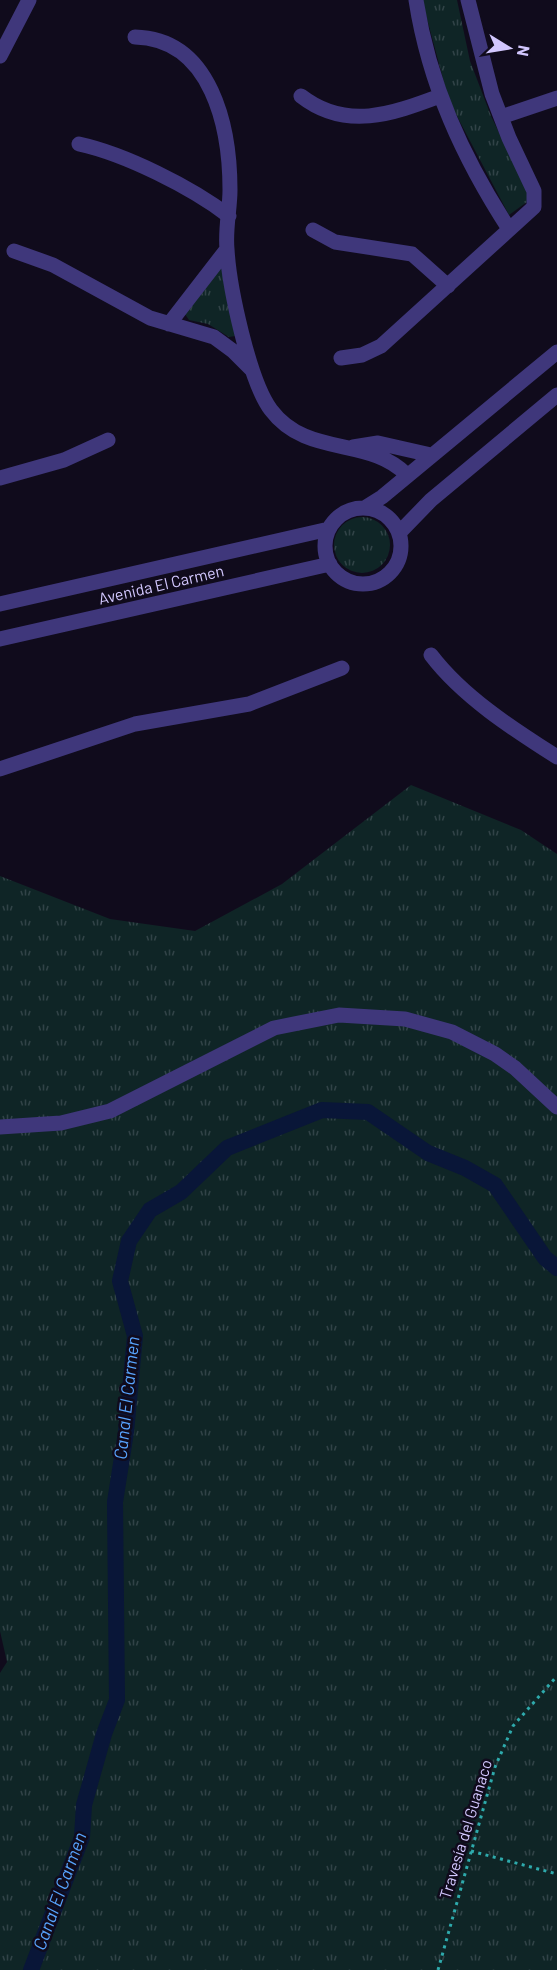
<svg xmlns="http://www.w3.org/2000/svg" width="557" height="1970" font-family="Barlow,sans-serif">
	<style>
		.grass { fill: url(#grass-tufts) }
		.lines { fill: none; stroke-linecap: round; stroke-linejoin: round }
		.canal { stroke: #091638; stroke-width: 16 }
		.path { stroke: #2eaaac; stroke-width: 3; stroke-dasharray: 3 4.5; stroke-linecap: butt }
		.minor { stroke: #3f377b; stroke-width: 15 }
		.labels { text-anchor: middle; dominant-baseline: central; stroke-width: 5; stroke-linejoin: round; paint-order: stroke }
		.street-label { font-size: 16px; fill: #d2c7fe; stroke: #100b1c }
		.water-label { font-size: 18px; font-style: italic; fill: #57a3fd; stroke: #100b1c }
	</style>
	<defs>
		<pattern id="grass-tufts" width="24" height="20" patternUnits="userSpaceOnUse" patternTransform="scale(1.5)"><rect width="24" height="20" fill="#0f2526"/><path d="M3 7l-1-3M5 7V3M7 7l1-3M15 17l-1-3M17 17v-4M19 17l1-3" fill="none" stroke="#314347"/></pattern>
	</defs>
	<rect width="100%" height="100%" fill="#100b1c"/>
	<path class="grass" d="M422 0H457L470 61 491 116 531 199 509 215 449 101Z
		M222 264 235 336 229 337 208 324 189 320 185 314Z
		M334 545a28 28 0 1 1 56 0a28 28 0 1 1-56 0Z
		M411 785 521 830 557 854V1970H0V1673L7 1662 0 1631V876L110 919 195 931 282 884Z"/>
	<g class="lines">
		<path class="canal" d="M31 1970 82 1837 84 1805 104 1734 117 1700 115 1502 126 1432 135 1336 120 1281 129 1241 150 1210 181 1192 227 1148 322 1110 368 1112 428 1153 465 1168 495 1185 545 1258 557 1268"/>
		<path class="path" d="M471 1851 557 1874
			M438 1970 495 1767 513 1726 557 1676"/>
		<path class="minor" d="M416 0C429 84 463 158 509 229
			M135 37C212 39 230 128 230 190 230 209 225 229 227 249 229 286 249 381 271 410 307 458 369 436 407 475
			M0 56 29 0
			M301 96C346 131 392 114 440 96
			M501 117 557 98
			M79 144C125 154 191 187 229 216
			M313 230 335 242 412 254 448 286
			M14 251 53 265 150 318 214 337 233 351 251 369
			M169 324 227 249
			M341 358 362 355 381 346 534 207V191L509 138 492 94 468 0
			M353 447 378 443 431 455
			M0 478 64 460 108 440
			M366 507 382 497 557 352
			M325 546a38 38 0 1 1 76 0a38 38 0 1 1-76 0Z
			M399 533 431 500 557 395
			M0 604 329 529
			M0 639 330 564
			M431 655C463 697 513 729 557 757
			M0 769 135 724 249 704 342 668
			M0 1127 61 1123 110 1111 274 1028 339 1015 405 1019 452 1032 495 1054 515 1068 557 1107"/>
	</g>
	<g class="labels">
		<g class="street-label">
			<text transform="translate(161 584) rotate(-13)">Avenida El Carmen</text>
			<text transform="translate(465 1829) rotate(-73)">Travesía del Guanaco</text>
		</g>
		<g class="water-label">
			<text transform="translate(126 1398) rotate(-84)">Canal El Carmen</text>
			<text transform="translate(59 1891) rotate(-70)">Canal El Carmen</text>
		</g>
	</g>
	<g transform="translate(509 48) rotate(101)" stroke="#100b1c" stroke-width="4.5" paint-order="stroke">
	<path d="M0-4.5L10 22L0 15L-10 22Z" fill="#d2c7fe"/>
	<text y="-9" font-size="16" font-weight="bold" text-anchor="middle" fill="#d2c7fe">N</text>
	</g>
</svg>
